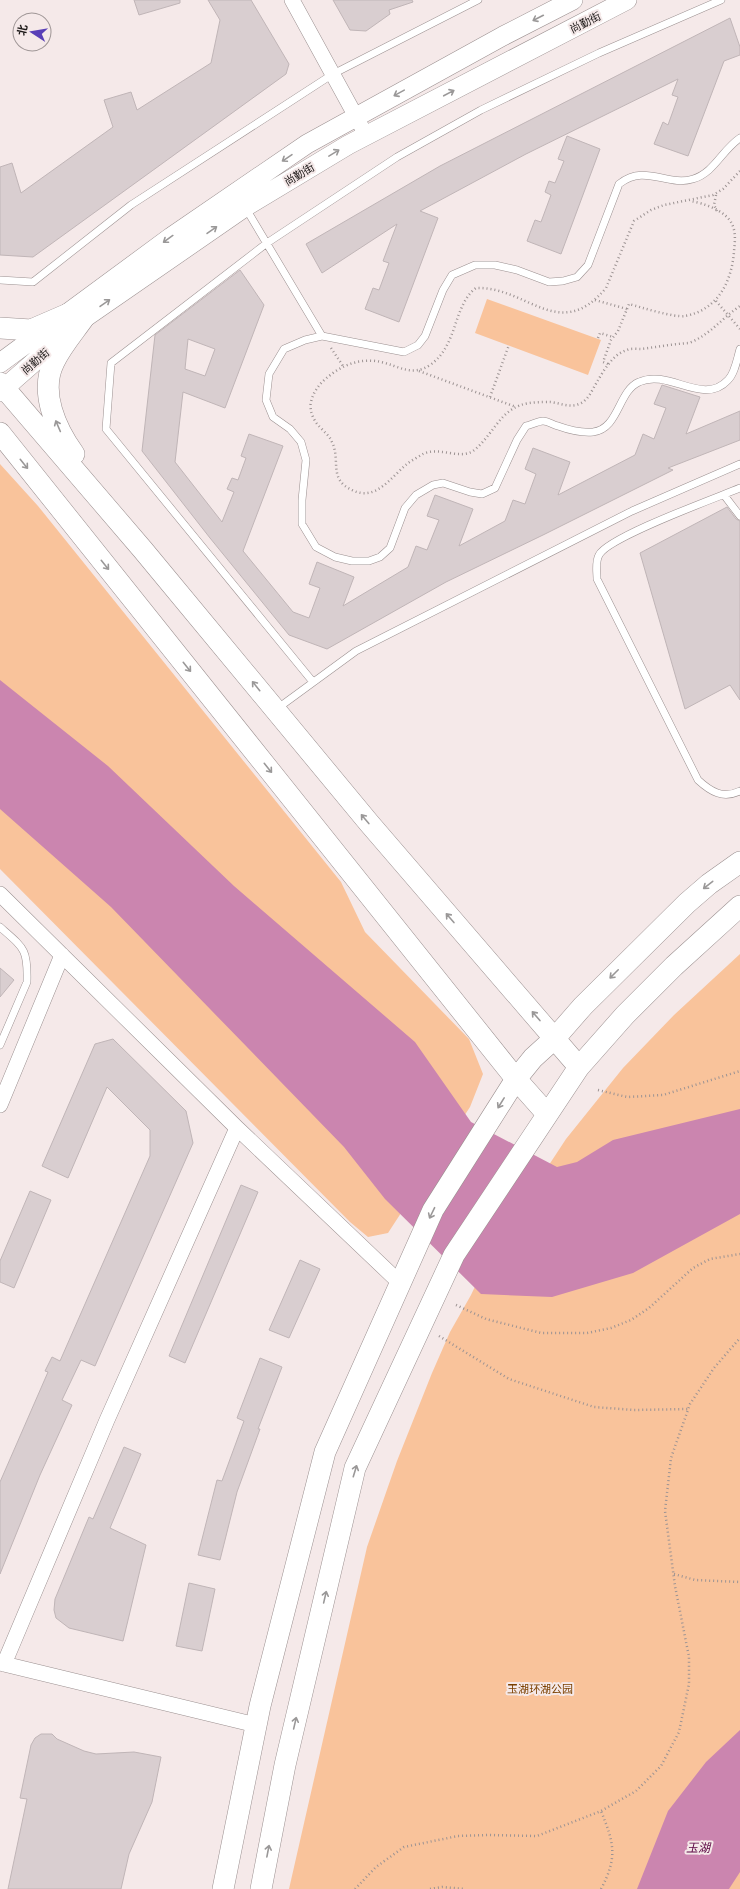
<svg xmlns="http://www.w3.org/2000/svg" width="740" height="1889" font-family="Commissioner,'Noto Sans SC',sans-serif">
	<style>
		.green { fill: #f9c39b }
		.water { fill: #cb85af }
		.building { fill: #d9ced0; stroke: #c0b5b7; fill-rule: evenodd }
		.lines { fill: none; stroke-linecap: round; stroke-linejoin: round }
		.service-casing { stroke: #9b9090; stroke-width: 8 }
		.minor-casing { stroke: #9b9090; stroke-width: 16 }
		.tertiary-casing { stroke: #9b9090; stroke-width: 20 }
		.secondary-casing { stroke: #9b9090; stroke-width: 22 }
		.path { stroke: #9c9393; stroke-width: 2.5; stroke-dasharray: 1 3; stroke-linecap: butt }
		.service { stroke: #fff; stroke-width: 7 }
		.minor { stroke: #fff; stroke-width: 15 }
		.tertiary { stroke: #fff; stroke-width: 19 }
		.secondary { stroke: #fff; stroke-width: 21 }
		.oneway { stroke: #9a9898 }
		.labels { text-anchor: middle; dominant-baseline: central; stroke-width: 4; stroke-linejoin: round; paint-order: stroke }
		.street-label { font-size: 11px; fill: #1e1a19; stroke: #f5e9e9 }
		.park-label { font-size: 11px; fill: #7b4000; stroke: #f5e9e9 }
		.water-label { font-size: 12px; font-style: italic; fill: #57003f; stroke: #f5e9e9 }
	</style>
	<rect width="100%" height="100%" fill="#f5e9e9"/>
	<path class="green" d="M487 299 601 340 588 375 475 333Z
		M0 464 38 506 341 882 365 932 469 1039 483 1074 470 1107 388 1233 368 1237 350 1222 0 869Z
		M740 954V1889H289L367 1547 397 1461 432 1373 450 1332 471 1295 491 1253 566 1139 623 1068 674 1015Z"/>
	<path class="water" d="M0 680 108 766 234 886 415 1042 471 1122 557 1167 577 1162 613 1140 740 1109V1214L633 1273 552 1297 481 1294 385 1199 344 1147 111 907 0 809Z
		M740 1730V1872L729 1889H637L668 1811 706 1762Z"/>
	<path class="building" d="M134 0H180V3L139 15Z
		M208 0H251L289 64 286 74 33 257 0 255V167L12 163 21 193 113 127 104 100 131 92 137 110 211 63 220 20Z
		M333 0H412L413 2 389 10 390 14 366 31 350 30Z
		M730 18 740 47V55L724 61 688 156 654 144 663 122 668 125 678 97 672 95 678 79 526 154 420 211 438 218 399 322 365 309 373 288 379 290 389 263 383 261 397 224 322 273 306 244 440 166Z
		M567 136 600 149 561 254 527 241 535 220 541 222 551 195 545 192 549 181 555 183 564 161 558 159Z
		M240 270 264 305 225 408 183 392 175 462 222 522 234 492 227 489 232 478 238 480 246 458 241 456 249 434 283 446 243 551 293 612 309 618 320 588 309 584 317 562 354 577 343 606 408 567 416 546 427 550 439 520 427 516 435 495 473 509 459 546 505 521 513 500 525 504 536 474 525 469 533 448 570 462 558 495 635 455 643 434 654 439 666 408 654 404 662 385 700 397 686 434 740 411V440L668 468 673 470 543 535 446 582 327 649 289 635 210 538 142 451 155 335ZM188 339 215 349 205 376 185 369Z
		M727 507 736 519 740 521V700L730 685 685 709 640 553Z
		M0 968 14 980 0 997Z
		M113 1039 186 1111 193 1143 95 1366 81 1360 62 1400 72 1405 40 1475 0 1574V1482L48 1372 45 1371 52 1357 60 1361 150 1156V1130L107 1087 68 1178 42 1166 95 1044Z
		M241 1185 258 1192 185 1363 169 1356Z
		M30 1191 51 1200 14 1288 0 1282V1261Z
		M300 1260 320 1269 289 1338 269 1330Z
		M260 1358 282 1367 258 1429H260L237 1492 220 1560 198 1555 217 1480 222 1481 244 1421 237 1418Z
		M124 1447 141 1454 110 1528 146 1545 123 1641 69 1628 56 1618 54 1610 55 1599 89 1517 93 1519Z
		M189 1583 215 1589 202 1651 176 1646Z
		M41 1734H52L57 1739 84 1751 96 1754 134 1752 161 1757 152 1802 129 1854 121 1889H8L27 1799 20 1798 31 1745 35 1738Z"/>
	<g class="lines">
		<g class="service-casing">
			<path id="service" d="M740 138C722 150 714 173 693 179 667 187 645 163 619 184L588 265 577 277 563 281 549 282 517 270 495 265H475L452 275 443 290 425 336 418 345 404 352 322 336 305 340 284 349 269 374 266 400 273 417 290 429 301 442 306 460 302 500V524L316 547 335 557 352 561H369L380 557 390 548 405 508 416 495 433 485 443 483 470 492 482 494 495 488 517 440 526 426C531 425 538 421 543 421 548 421 553 425 558 426 569 430 581 433 593 432 619 429 618 391 639 382 669 368 703 407 728 380 735 373 737 359 740 349
				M245 207 322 336
				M0 280 33 282 131 205 333 74 478 0
				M740 488C716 498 608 537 599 555 595 562 597 572 597 579L698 780C711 792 723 799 740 791
				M724 495 740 516
				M313 682 106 429 111 363 267 243 397 157 481 110 599 53 721 0
				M278 708 356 651 632 511 740 464
				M0 927C24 948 28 949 27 982L0 1045"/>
		</g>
		<g class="minor-casing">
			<path id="minor" d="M292 0 366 135
				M0 894 237 1128 400 1283
				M0 1105 62 955
				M0 1663 256 1725
				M4 1664 107 1420 237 1128"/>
		</g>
		<g class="tertiary-casing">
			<path id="tertiary" d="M0 363 171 237 307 144 503 36 573 0
				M0 392 83 319 245 207 348 145 627 0"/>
		</g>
		<g class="secondary-casing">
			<path id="secondary" d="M0 328 31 330 68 314
				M0 383 143 550 369 823 579 1067
				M0 433 516 1079 547 1114
				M74 454C56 429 39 392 54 362 61 347 73 333 83 319
				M223 1889 260 1706 325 1452 433 1210 516 1079 533 1058 555 1038 583 1006 687 903 709 884 740 862
				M261 1889 285 1765 355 1468 454 1255 579 1067 625 1015 674 966 740 906"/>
		</g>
		<path class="path" d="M740 171 723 189 713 195 664 205 651 210 634 221 606 288C559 344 527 286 476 288 453 305 458 346 430 365 412 377 399 366 381 362 364 358 347 363 333 373 322 381 314 389 311 402 309 411 314 422 321 428 325 433 330 436 332 442 341 461 328 479 352 490 376 502 391 477 407 464 412 460 418 457 423 454 439 446 459 460 473 451 491 438 499 412 521 405 529 402 542 402 550 402 560 403 570 408 579 404 588 401 592 390 597 382 604 370 613 354 627 350 631 348 637 349 641 349 657 347 673 344 689 343 710 335 722 318 740 306
			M716 195 714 205 717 211
			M595 300 627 309 618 331 611 340 603 362 608 364
			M716 301 740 329
			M627 309 629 304C640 307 675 318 685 316 718 310 732 281 734 251 735 242 736 232 732 224 726 211 704 203 690 201
			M598 338 600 333 613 337
			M331 348 343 366
			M419 371 516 407
			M490 397 509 345
			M598 1090 627 1097 663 1095 740 1071
			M456 1305 486 1319 541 1333H587L611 1328 631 1320 649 1308 693 1268 710 1259 740 1254
			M439 1336 509 1379 594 1407 634 1410 688 1409
			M674 1574 695 1580 740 1582
			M355 1889 376 1867 404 1847 458 1836 489 1835 537 1836 601 1811 636 1791 661 1766 679 1732 689 1684V1657L675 1586 665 1511 671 1458 690 1404 714 1368 740 1338
			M430 1889 442 1887 465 1889
			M601 1889C618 1857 614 1843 601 1811"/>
		<use href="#service" class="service"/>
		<use href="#minor" class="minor"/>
		<use href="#tertiary" class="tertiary"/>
		<use href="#secondary" class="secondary"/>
	</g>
	<defs><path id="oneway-shaft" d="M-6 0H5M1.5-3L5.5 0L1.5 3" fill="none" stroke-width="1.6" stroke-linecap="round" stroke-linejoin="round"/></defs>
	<g class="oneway">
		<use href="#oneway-shaft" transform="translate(538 18) rotate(153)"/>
		<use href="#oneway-shaft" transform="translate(399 93) rotate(151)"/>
		<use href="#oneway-shaft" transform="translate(449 93) rotate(-28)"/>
		<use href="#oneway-shaft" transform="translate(334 153) rotate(-31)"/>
		<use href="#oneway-shaft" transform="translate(287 158) rotate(146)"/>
		<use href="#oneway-shaft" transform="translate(212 230) rotate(-35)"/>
		<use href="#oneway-shaft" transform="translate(168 239) rotate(144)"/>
		<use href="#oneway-shaft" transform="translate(105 303) rotate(-35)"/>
		<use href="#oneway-shaft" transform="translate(58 426) rotate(-113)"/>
		<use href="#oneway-shaft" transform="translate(24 464) rotate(51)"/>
		<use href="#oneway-shaft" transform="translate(105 565) rotate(51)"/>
		<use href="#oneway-shaft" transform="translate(187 667) rotate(51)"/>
		<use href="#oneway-shaft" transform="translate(256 686) rotate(-129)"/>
		<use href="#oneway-shaft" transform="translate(268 768) rotate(51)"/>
		<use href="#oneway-shaft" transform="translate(365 819) rotate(-130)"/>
		<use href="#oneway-shaft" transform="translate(708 885) rotate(142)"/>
		<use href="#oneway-shaft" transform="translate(450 918) rotate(-131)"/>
		<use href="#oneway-shaft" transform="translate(614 974) rotate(135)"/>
		<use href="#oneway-shaft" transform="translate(536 1016) rotate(-131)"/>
		<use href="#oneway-shaft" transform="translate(501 1103) rotate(122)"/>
		<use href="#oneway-shaft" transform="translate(432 1213) rotate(116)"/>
		<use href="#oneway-shaft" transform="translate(355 1471) rotate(-73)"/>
		<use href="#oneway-shaft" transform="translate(325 1597) rotate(-77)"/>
		<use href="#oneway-shaft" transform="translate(295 1723) rotate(-77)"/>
		<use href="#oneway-shaft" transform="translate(268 1851) rotate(-79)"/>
	</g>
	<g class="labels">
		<g class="street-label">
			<text transform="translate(585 22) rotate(-27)">尚勤街</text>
			<text transform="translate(299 174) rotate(-31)">尚勤街</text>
			<text transform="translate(35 361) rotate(-41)">尚勤街</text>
		</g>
		<g class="park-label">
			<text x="540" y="1688">玉湖环湖公园</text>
		</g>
		<g class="water-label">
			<text x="698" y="1847">玉湖</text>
		</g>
	</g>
	<g transform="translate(32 32) rotate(282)"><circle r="19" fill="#f5e9e9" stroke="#9f9696"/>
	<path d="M0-3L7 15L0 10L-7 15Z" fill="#593fb7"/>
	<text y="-6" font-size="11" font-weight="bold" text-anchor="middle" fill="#1e1a19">北</text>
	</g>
</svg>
